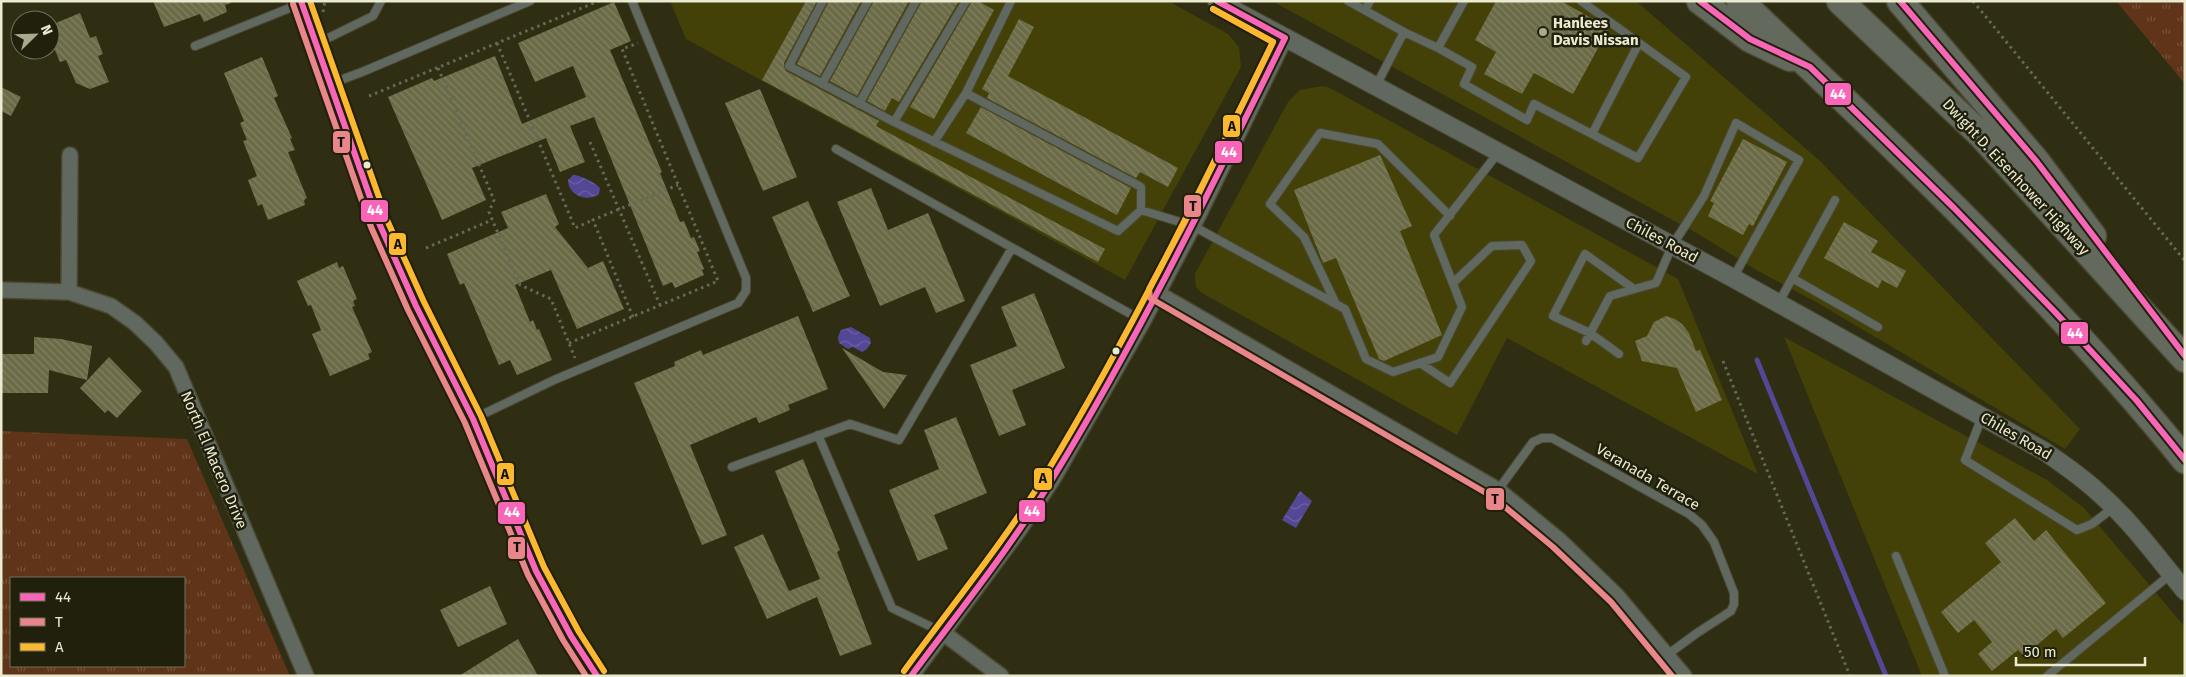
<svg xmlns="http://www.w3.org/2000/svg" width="2186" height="677" font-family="'Fira Sans',sans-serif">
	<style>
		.built { fill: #434107 }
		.grass { fill: url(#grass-tufts); fill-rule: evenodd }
		.water { fill: url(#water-waves) }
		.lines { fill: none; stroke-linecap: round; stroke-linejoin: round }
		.stream { stroke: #544796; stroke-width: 5 }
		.building { fill: url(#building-back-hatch) }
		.service-casing { stroke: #4a4a33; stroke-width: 10 }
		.minor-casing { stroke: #4a4a33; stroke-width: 18 }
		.tertiary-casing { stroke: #4a4a33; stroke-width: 20 }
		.motorway-casing { stroke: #4a4a33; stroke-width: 29 }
		.path { stroke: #65695c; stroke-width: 3; stroke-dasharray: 2.5 4; stroke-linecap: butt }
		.service { stroke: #606860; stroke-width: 8 }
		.minor { stroke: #606860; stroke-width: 15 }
		.tertiary { stroke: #606860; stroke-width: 18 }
		.motorway { stroke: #636a5d; stroke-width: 26 }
		.bus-1-casing { stroke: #20200c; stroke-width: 10 }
		.bus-2-casing { stroke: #20200c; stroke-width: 10 }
		.bus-3-casing { stroke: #20200c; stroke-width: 10 }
		.bus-1 { stroke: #fa66b7; stroke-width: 6 }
		.bus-2 { stroke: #e88689; stroke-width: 6 }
		.bus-3 { stroke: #fcb82e; stroke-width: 6 }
		.poi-dot { fill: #a9a98e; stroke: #20200c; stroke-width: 2 }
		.bus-dot { fill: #eaebd1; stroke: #20200c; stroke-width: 2 }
		.labels { text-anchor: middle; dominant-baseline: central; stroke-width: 5; stroke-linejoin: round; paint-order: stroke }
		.poi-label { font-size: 15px; font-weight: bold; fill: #eaebd1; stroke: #20200c; text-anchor: start }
		.street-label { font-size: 15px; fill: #eaebd1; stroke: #20200c }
		.line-badge { stroke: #20200c; stroke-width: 2 }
		.badge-label { font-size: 14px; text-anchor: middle; font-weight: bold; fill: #fff }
		.pale-badge-label { font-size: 14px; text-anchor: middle; font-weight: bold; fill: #111 }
	</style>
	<defs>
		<pattern id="grass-tufts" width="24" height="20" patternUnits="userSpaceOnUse" patternTransform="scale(1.25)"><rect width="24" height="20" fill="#5f3418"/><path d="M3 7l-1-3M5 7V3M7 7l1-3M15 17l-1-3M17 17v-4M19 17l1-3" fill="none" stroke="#765239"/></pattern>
		<pattern id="water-waves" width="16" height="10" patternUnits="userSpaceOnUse" patternTransform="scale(1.25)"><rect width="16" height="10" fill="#544796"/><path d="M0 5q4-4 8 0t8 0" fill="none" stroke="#6d62a4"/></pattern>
		<pattern id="building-back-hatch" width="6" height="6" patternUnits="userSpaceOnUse" patternTransform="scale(1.25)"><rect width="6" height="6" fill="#6c6b48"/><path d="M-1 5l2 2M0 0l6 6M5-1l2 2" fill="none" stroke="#818061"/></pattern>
	</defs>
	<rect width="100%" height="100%" fill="#2f2e12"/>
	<path class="built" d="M670 1H1168L1228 34 1239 47 1241 67 1125 280 686 39Z
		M1272 1H1636L1819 160 2080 429 2065 449 1816 302 1758 271 1700 235Z
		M1322 86 1330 88 1678 279 1758 474 1507 338 1457 435 1202 293 1196 287 1195 274 1288 102 1300 90Z
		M1784 337 2047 480 2084 508 2185 627V676H1922Z"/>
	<path class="grass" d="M2116 1H2185V84Z
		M1 431 187 439 290 676H1ZM11 578H184V666H11Z"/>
	<path class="water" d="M573 175C580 175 596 183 600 188L599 194C587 203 568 195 568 180Z
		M851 327 870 338 871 343 867 349 862 352 853 347 848 349 839 343 838 337 841 330Z
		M1300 491 1312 501 1296 528 1282 520Z"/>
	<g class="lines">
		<path class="stream" d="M1757 360 1886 676"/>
	</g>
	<path class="building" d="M153 1H231V3L225 5 227 12 204 22 200 14 164 27Z
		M806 1H817L784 63 786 71 879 121 876 126 1105 249 1098 262 762 80Z
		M829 1H861L820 76 797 64Z
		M874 1H909L857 96 830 81Z
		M922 1H959L899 102 892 98 885 111 867 101Z
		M972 1H978L994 10 934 119 910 107Z
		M1496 1H1561L1609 28 1573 94 1534 73 1522 94 1484 74 1496 52 1475 40Z
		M614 2 631 41 610 50 662 172 660 173 680 222 684 221 691 238 694 237 700 251 697 252 704 269 702 270 704 275 675 288 672 282 663 286 594 117 570 126 585 162 560 172 546 138 472 168 486 200 442 220 388 97 432 78 434 81 495 56 522 124 586 97 573 66 535 82 518 43Z
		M80 13 90 38 96 36 103 54 98 56 109 82 90 89 76 83 66 60 60 62 52 43 58 41 51 25Z
		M1019 19 1034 27 1008 76 1178 168 1168 187 1140 172 1136 178 987 98 989 93 982 89Z
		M262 57 278 96 274 98 292 138 290 139 295 150 288 152 307 198 304 200 305 205 268 220 262 204 258 206 248 180 257 176 243 141 247 140 240 123 244 121 224 73Z
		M1 87 21 97 11 116 1 111Z
		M760 89 797 177 763 191 725 103Z
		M981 107 1131 188 1117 215 966 133Z
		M1743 139 1787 162 1753 226 1749 224 1743 235 1708 216 1714 203 1710 201Z
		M1380 155 1412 226 1400 231 1442 335 1384 361 1379 359 1336 258 1323 263 1294 190Z
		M871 188 888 230 928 213 965 301 936 313 925 287 880 306 837 202Z
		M546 194 559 224 555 227 588 268 603 261 624 309 577 329 551 270 515 285 530 322 533 320 537 330 539 329 552 360 517 375 510 360 499 365 464 283 460 285 447 254 508 228 501 212Z
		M808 201 850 296 813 312 772 217Z
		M1844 222 1878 241 1871 252 1906 271 1897 288 1882 280 1878 288 1824 258Z
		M337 262 339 268 343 266 357 299 353 301 355 306 352 307 372 352 368 354 370 359 330 376 312 334 321 330 311 305 308 306 297 281Z
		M1034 293 1065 368 1012 390 1026 425 999 436 970 365 1017 346 1001 307Z
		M798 316 828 389 788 405 790 410 759 423 756 417 690 445 727 535 702 545 634 383 675 366 674 362 701 350 703 355Z
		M1666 316 1675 319 1682 324 1689 333 1696 351 1700 350 1722 400 1696 412 1677 368 1642 361 1635 341 1647 336 1654 322Z
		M34 337 61 339 92 346 87 380 49 370 48 393H1V354H34Z
		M842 348 883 372 907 375 884 409Z
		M109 357 142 391 117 418 108 410 105 413 80 388Z
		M956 417 987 493 934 515 948 549 918 561 889 490 939 469 924 430Z
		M803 459 840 550 837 552 872 644 840 656 817 597 767 619 734 547 763 534 789 591 820 579 775 471Z
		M2015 518 2034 541 2046 530 2106 603 2063 638 2056 629 2024 656 2018 650 1992 671 1978 654 1992 642 1974 620 1958 633 1941 612 2001 562 1985 543Z
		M490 586 507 624 458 647 440 610Z
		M518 639 538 676H459Z"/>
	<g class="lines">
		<g class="service-casing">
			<path id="service" d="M823 1 789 66 894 122
				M966 1 894 122 1118 231 1141 210 1193 226 1345 309 1366 359 1393 372 1438 357 1462 307 1434 235 1498 153
				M1348 1 1404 32 1376 86
				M1464 1 1438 48 1472 67 1464 84 1527 120 1534 104 1638 158 1686 77 1581 1
				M1365 10 1370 1
				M1404 32 1438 48
				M316 44 373 16 381 1
				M195 46 302 3
				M330 84 362 72 530 1
				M822 84 868 1
				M966 93 1011 1
				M859 104 916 1
				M1592 134 1639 43
				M934 142 966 93 1141 187V210
				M836 149 1143 321
				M1792 278 1878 327
				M1335 302 1304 237 1270 204 1320 133 1378 144 1450 216
				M1778 304 1835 200
				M1586 341 1610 296 1656 283 1672 246 1704 196 1736 123 1799 160 1733 278
				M1619 354 1590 333 1553 316 1585 254 1634 289
				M1420 363 1450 383 1531 261 1522 245 1492 246 1453 283
				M1982 417 1965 460 2077 530 2092 524 2114 507
				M473 419 554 380 738 303 746 291V278L632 1
				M818 435 892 608 942 632
				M732 467 850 424 899 440 1012 248
				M1498 490 1533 442 1542 438H1552L1689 514 1702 525 1714 542 1734 593V604L1731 611 1697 633 1667 655
				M1896 556 1945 676
				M2047 676 2171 574"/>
		</g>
		<g class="minor-casing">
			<path id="minor" d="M1 290 69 292 111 306 135 323 156 343 176 367 306 676
				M69 292 70 155
				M1157 293 1498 490 1559 540 1617 596 1684 676
				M942 632 1001 676
				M911 676 1019 530 1054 477 1143 321 1193 226 1285 38"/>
		</g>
		<g class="tertiary-casing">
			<path id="tertiary" d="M301 1 379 223 416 306 473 419 536 571 571 636 597 676
				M1217 1 1733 278 2044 451C2063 464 2082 477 2099 493 2132 522 2157 557 2185 591"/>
		</g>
		<g class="motorway-casing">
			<path id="motorway" d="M1700 1 1750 39 1790 58
				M1740 1C1895 147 2051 295 2185 460
				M1840 1 1980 134 2185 359
				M1900 1 2037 162 2093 236"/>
		</g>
		<path class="path" d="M1973 1 2185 261
			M323 12 325 1
			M497 43 575 228 593 220
			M438 68 494 200 489 212 520 285 551 299 575 358
			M369 96 599 1
			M590 142 660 305
			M426 248 492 220
			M633 317 593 220 678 185
			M569 343 718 281 622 49 638 43
			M1723 361 1850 676"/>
		<use href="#service" class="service"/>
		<use href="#minor" class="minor"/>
		<use href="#tertiary" class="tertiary"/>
		<use href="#motorway" class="motorway"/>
		<g class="bus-1-casing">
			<path id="bus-1" d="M301 1 379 223 416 306 473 419 536 571 571 636 597 676
				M1700 1 1750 39 1810 67 1954 208 2055 312 2137 401 2185 460
				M1900 1 2037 162 2185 356
				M911 676C960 610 1012 546 1054 476 1140 335 1212 186 1285 38L1217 1"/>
		</g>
		<g class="bus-2-casing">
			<path id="bus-2" d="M293 4 371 227 408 310 465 423 528 575 563 640 586 676
				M1213 9 1273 42 1185 222 1149 289 1150 298 1493 497 1553 547 1611 602 1672 676"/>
		</g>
		<g class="bus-3-casing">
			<path id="bus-3" d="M310 1 387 220 424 302 481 416 544 567 579 632 604 671
				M904 671C952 605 1005 541 1047 472 1131 333 1202 187 1273 42L1213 9"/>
		</g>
		<use href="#bus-1" class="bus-1"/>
		<use href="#bus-2" class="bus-2"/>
		<use href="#bus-3" class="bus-3"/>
	</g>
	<circle class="poi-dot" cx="1543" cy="32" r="5"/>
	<g class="bus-dot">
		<circle cx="367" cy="165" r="4.5"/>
		<circle cx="1116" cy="351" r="4.5"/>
	</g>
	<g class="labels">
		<g class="poi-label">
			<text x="1553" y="23">Hanlees<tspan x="1553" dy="17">Davis Nissan</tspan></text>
		</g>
		<g class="street-label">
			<text transform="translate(2016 177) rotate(47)">Dwight D. Eisenhower Highway</text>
			<text transform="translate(1662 240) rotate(28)">Chiles Road</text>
			<text transform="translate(2016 436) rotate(30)">Chiles Road</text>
			<text transform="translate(214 460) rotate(67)">North El Macero Drive</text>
			<text transform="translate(1648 477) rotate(30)">Veranada Terrace</text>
		</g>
	</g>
	<g class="line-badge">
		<rect x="1824" y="82" width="28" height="24" rx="5" fill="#fa66b7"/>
		<rect x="1222" y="114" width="19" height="24" rx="5" fill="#fcb82e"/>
		<rect x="332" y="130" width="19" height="24" rx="5" fill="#e88689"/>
		<rect x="1214" y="140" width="29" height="24" rx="5" fill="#fa66b7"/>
		<rect x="1183" y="194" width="19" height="24" rx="5" fill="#e88689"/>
		<rect x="360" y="199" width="29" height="24" rx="5" fill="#fa66b7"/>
		<rect x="388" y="232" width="19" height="24" rx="5" fill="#fcb82e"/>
		<rect x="2060" y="321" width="29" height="24" rx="5" fill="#fa66b7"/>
		<rect x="496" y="462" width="19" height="24" rx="5" fill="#fcb82e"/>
		<rect x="1033" y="467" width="20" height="24" rx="5" fill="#fcb82e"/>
		<rect x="1485" y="487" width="20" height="24" rx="5" fill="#e88689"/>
		<rect x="1018" y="499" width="28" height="24" rx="5" fill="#fa66b7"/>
		<rect x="497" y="501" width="29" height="24" rx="5" fill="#fa66b7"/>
		<rect x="507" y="536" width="19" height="24" rx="5" fill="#e88689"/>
	</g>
	<g class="badge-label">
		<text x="1838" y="99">44</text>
		<text x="1229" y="157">44</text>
		<text x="375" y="215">44</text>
		<text x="2075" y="338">44</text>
		<text x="1032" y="516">44</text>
		<text x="512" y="517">44</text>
	</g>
	<g class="pale-badge-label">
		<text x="1232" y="131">A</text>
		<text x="341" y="147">T</text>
		<text x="1193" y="211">T</text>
		<text x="398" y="249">A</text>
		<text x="505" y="479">A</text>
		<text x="1043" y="483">A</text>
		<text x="1495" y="504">T</text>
		<text x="517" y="552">T</text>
	</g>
	<rect width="2186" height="677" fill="none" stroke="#eaebd1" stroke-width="5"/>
	<rect x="10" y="577" width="175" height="90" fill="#20200c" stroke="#71715b"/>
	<rect x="20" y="593" width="25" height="8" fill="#fa66b7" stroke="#71715b"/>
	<text x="55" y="602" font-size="15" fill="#eaebd1">44</text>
	<rect x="20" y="618" width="25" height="8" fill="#e88689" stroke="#71715b"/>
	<text x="55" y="627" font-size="15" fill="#eaebd1">T</text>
	<rect x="20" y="643" width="25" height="8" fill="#fcb82e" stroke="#71715b"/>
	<text x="55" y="652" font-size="15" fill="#eaebd1">A</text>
	<g transform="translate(35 35) rotate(67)"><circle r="24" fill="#20200c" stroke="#71715b"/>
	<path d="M0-4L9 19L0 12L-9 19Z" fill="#a9a98e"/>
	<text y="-8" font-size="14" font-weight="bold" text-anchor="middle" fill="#eaebd1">N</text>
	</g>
	<path d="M2016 657v8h129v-8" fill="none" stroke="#eaebd1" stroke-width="2.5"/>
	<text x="2024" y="657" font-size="15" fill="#eaebd1" stroke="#20200c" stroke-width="4" paint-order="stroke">50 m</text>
</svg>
